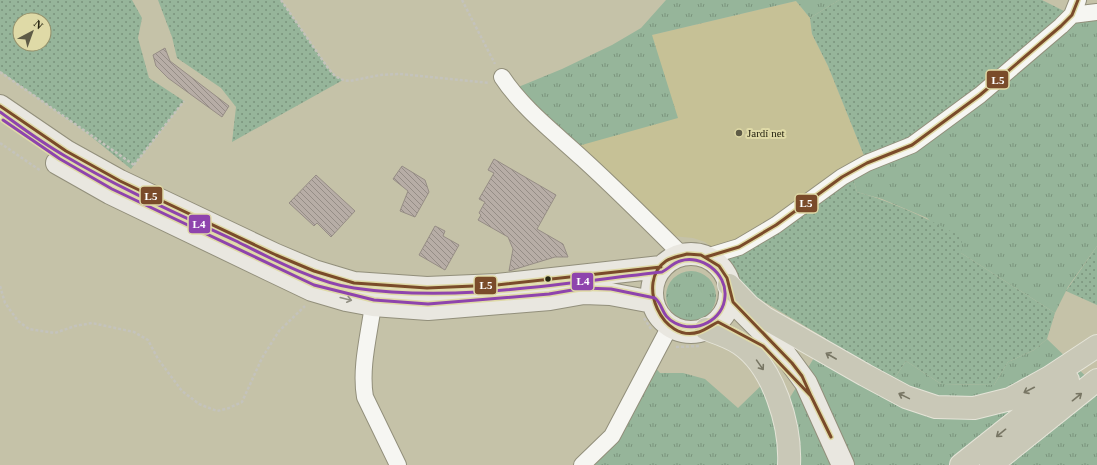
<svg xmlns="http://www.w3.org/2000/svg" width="1097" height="465" font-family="'Times New Roman',serif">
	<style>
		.built { fill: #c6c196 }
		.grass { fill: url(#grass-tufts) }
		.garden { fill: url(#garden-dots); fill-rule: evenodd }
		.building { fill: url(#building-back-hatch); stroke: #968d85 }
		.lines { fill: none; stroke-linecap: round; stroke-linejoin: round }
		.street-casing { stroke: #928f7b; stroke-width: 18 }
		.secondary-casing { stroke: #928f7b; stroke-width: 24 }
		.highway-casing { stroke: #e5e4d8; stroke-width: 24 }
		.path { stroke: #c4c3bc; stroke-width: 2.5; stroke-dasharray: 3 2; stroke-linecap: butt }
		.street { stroke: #f6f6f2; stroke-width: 16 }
		.secondary { stroke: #e9e7e0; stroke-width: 22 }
		.highway { stroke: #c9c8b7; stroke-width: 22 }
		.bus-1-casing { stroke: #dfdaa7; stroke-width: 6 }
		.bus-2-casing { stroke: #dfdaa7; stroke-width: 6 }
		.bus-1 { stroke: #7a4b2a; stroke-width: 3 }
		.bus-2 { stroke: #8e44ad; stroke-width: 3 }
		.oneway { stroke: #918f83 }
		.oneway2 { stroke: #787664 }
		.poi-dot { fill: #5e5b46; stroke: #dfdaa7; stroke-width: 1.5 }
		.bus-dot { fill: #262411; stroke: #dfdaa7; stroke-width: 1.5 }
		.labels { text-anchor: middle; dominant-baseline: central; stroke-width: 4; stroke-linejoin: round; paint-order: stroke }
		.poi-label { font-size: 11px; fill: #262411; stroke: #dfdaa7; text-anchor: start }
		.line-badge { stroke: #dfdaa7; stroke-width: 1.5 }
		.badge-label { font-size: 11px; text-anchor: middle; font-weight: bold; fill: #fff }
	</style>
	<defs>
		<pattern id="grass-tufts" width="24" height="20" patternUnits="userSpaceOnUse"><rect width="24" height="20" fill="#96b59a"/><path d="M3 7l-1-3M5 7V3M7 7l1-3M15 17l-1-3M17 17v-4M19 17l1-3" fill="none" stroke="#7a937c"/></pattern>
		<pattern id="garden-dots" width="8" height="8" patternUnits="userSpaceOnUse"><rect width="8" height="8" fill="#96b59a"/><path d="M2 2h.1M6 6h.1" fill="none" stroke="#7a937c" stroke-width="1.8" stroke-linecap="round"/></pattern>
		<pattern id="building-back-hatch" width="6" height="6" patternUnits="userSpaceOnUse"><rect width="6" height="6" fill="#b7ada6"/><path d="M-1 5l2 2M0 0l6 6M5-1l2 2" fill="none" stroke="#958d86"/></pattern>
	</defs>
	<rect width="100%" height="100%" fill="#c5c2a8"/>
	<path class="built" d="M796 1 810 18 812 34 828 66 867 163 739 247 727 260 705 242 693 238 662 235 571 148 652 35Z"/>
	<path class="grass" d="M666 0H839L810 18 796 1 652 35 678 118 571 148 511 90 562 69 612 45 641 28Z
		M1097 12V246L1068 287 1055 313 961 253 927 218 882 199 857 192 851 172 1061 26Z
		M666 296a25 25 0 1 1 50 0a25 25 0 1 1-50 0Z
		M826 338 894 379 906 361 941 384 994 385 1008 362 1034 350 1047 339 1097 387V465H582L603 446 651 363 660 373H683L705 379 738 408 768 379 783 409Z"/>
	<path class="garden" d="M0 0H132L142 18 138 38 149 78 184 101 131 169 83 130 0 71ZM20 20H44V44H20Z
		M158 0H281L328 68 335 76 343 80 232 142 236 107 221 88 177 58 172 37Z
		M839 0H1042L1072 15 980 95 867 163 828 66 812 34 810 18Z
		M851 172 857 192C894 202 928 219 962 237L961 253 1055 313 1047 339 1034 350 1008 362 994 385 941 384 906 361 894 379 734 284 727 260 739 247Z
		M1097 246V305L1066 291Z"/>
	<path class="building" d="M165 48 170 61 229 106 222 117 168 78 156 66 153 55Z
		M494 159 556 195 537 229 563 244 568 257H555L509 271 513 249 508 237 478 220 481 215 479 213 485 202 479 199 494 173 488 170Z
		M402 166 425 180 429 192 415 217 400 211 408 191 393 179Z
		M316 175 355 211 331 237 317 223 314 226 289 203Z
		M435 226 445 231 443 236 459 245 445 270 419 255Z"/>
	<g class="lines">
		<g class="street-casing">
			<path id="street" d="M1072 15 1097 12
				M502 77C523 109 555 133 583 159 617 190 649 222 682 255
				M706 257 739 247 776 225 842 177 867 163 912 145 980 95 1061 26 1072 15 1078 0
				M373 305C369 335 360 368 365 397L398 465
				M582 465 612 436 670 326"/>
		</g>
		<g class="secondary-casing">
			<path id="secondary" d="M0 106 66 151 120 181 276 255 314 271 354 283 427 288 497 285 661 267
				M57 163 110 193 268 269 312 290 346 300 373 305 428 309 550 299 584 293 610 294 653 302
				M652 293a39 39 0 1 1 78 0a39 39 0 1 1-78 0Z
				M736 305 784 353 806 383 843 465"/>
		</g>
		<g class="highway-casing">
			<path id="highway" d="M729 285 749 306 765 318 865 375 906 397 936 407 974 408 1010 399 1050 377 1097 346
				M706 329C717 333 730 337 740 344 774 367 791 426 789 465
				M961 465 1068 380
				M991 465 1097 380"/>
		</g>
		<path class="path" d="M281 0 328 68 335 76 343 80 350 81 380 75 400 74 489 83
			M462 0 495 64
			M0 72 134 165
			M0 143 41 171
			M134 165 184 101
			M0 286 5 303 18 321 29 329 55 333 75 326 92 323 134 332 148 340 158 359 182 391 199 404 217 411 229 408 242 402 262 358 279 331 305 306
			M644 318 651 329
			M676 347 699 346"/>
		<use href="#street" class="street"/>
		<use href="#secondary" class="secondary"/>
		<use href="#highway" class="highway"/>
		<g class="bus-1-casing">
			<path id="bus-1" d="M0 106 66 151 120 181 276 255 314 271 354 283 427 288 497 285 661 267
				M687 254 701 255 719 266 727 278 733 302 792 363 802 376 811 396 763 346 718 322C712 325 705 330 699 332 663 344 635 282 666 261 672 257 681 256 687 254Z
				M706 257 739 247 776 225 842 177 867 163 912 145 980 95 1061 26 1072 15 1078 0
				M811 396 831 437
				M811 396 831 437"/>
		</g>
		<g class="bus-2-casing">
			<path id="bus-2" d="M0 112C21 127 42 143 65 156 119 188 178 214 236 241 270 258 317 283 354 288 456 303 561 283 662 272 668 269 673 263 680 261 701 254 727 273 725 296 724 320 696 334 675 323 661 316 664 306 655 298L611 289 584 288 549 294 428 304 374 300 314 285 112 189 60 159 3 120"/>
		</g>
		<use href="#bus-1" class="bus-1"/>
		<use href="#bus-2" class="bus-2"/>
	</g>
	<defs><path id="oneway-shaft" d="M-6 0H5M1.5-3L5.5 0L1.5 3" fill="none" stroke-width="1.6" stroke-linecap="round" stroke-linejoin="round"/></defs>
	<use class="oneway" href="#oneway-shaft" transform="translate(346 299) rotate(14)"/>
	<g class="oneway2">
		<use href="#oneway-shaft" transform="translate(831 356) rotate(-150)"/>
		<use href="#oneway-shaft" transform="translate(760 365) rotate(55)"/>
		<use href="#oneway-shaft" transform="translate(1029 390) rotate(153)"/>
		<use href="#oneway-shaft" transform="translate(904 396) rotate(-154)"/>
		<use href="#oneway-shaft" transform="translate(1077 397) rotate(-39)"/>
		<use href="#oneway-shaft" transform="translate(1001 433) rotate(141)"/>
	</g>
	<circle class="poi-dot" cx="739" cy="133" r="4"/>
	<circle class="bus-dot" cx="548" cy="279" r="3.5"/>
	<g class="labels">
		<g class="poi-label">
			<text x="747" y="133">Jardí net</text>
		</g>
	</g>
	<g class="line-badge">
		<rect x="986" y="70" width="23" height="19" rx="4" fill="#7a4b2a"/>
		<rect x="140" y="186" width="23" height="19" rx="4" fill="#7a4b2a"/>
		<rect x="795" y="194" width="23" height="19" rx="4" fill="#7a4b2a"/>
		<rect x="188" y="214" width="23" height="20" rx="4" fill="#8e44ad"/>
		<rect x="571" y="272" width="23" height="19" rx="4" fill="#8e44ad"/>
		<rect x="474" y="276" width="23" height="19" rx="4" fill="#7a4b2a"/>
	</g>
	<g class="badge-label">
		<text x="998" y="84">L5</text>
		<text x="151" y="200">L5</text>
		<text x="806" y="207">L5</text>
		<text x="199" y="228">L4</text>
		<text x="583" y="285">L4</text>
		<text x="486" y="289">L5</text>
	</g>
	<g transform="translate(32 32) rotate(41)"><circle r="19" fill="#dfdaa7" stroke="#95916b"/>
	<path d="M0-3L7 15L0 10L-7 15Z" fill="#5e5b46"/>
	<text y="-6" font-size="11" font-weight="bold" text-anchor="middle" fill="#262411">N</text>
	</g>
</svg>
